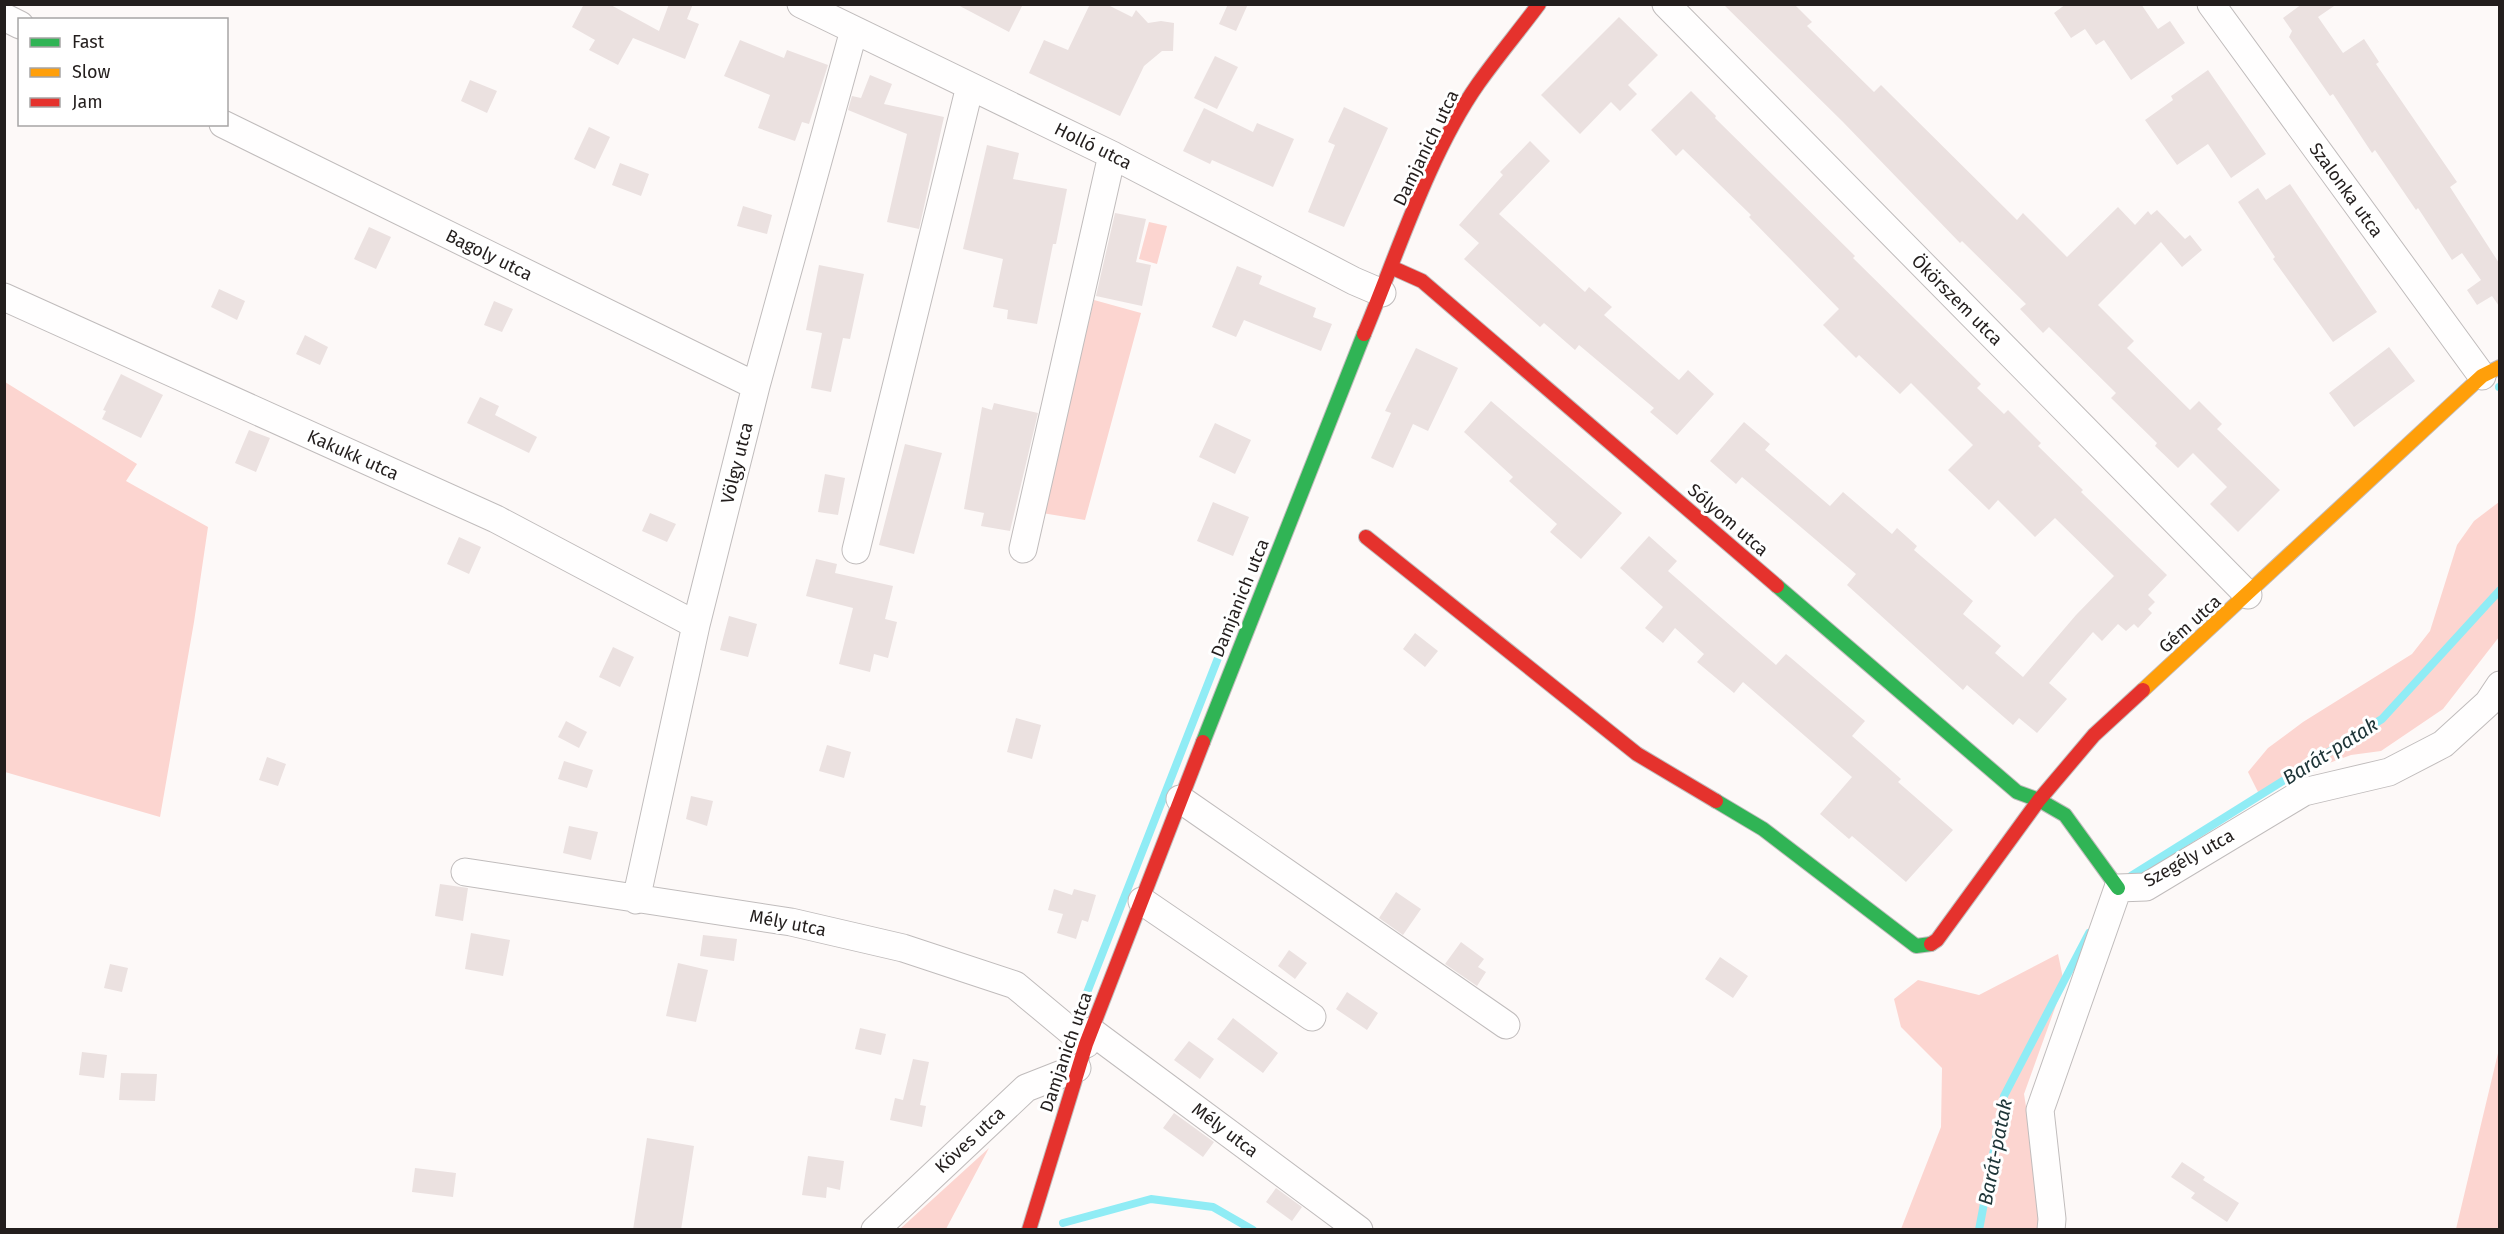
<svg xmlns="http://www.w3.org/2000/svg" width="2504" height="1234" font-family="'Fira Sans',sans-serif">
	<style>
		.green { fill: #fcd5d0 }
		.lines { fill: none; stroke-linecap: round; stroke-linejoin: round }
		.stream { stroke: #90ecf5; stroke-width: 8 }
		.building { fill: #ebe1e0 }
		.street-casing { stroke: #c0bcbc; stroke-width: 29 }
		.fast-casing { stroke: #c0bcbc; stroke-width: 16 }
		.slow-casing { stroke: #c0bcbc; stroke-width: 16 }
		.jam-casing { stroke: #c0bcbc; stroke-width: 16 }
		.street { stroke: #fffefe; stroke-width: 27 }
		.fast { stroke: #30b455; stroke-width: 14 }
		.slow { stroke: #ff9f0a; stroke-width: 14 }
		.jam { stroke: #e5322d; stroke-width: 14 }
		.labels { text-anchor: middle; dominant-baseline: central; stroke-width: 6; stroke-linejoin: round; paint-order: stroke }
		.street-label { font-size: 18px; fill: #231e1d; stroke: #fff }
		.water-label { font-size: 20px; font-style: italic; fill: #1d3437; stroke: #fff }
	</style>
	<rect width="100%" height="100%" fill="#fdf9f8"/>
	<path class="green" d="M1149 222 1167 226 1157 264 1139 259Z
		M1094 300 1141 313 1085 520 1042 513Z
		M5 382 137 464 126 481 208 527 194 622 160 817 5 772Z
		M2499 502V637L2443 709 2381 751 2351 755 2294 776 2260 796 2248 772 2268 748 2303 722 2412 654 2430 631 2457 545 2474 521Z
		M2058 954 2064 983 2024 1094 2042 1206 2038 1229H1901L1941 1127 1942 1068 1901 1027 1894 999 1918 980 1979 995Z
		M2499 1049V1229H2456Z
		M989 1148 946 1229H900Z"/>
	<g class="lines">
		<path class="stream" d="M2499 387H2500
			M2131 876 2382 719 2500 590
			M1079 1013 1247 584
			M1063 1223 1151 1199 1213 1207 1253 1230
			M1979 1230 2004 1096 2089 933"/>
	</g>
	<path class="building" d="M584 4H609L659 31 669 4H693L687 19 699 24 685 59 633 38 618 65 589 50 595 40 572 27Z
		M956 4H1023L1009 32Z
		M1090 4H1106L1132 17 1136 10 1148 23 1161 21 1174 23 1173 51H1162L1144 66 1120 116 1029 73 1044 40 1068 50Z
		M1228 4H1248L1236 31 1219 24Z
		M1723 4H1794L1812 22 1807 26 1874 92 1881 85 2017 220 2023 213 2067 257 2118 207 2135 225 2148 211 2151 215 2157 210 2185 239 2190 235 2202 250 2182 267 2161 242 2098 305 2134 341 2127 348 2190 410 2199 401 2222 424 2217 429 2280 490 2238 532 2210 504 2227 487 2193 453 2178 468 2155 446 2157 443 2111 398 2116 393 2049 327 2043 333 2020 309 2026 304 1962 241 1960 243 1843 122Z
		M2066 4H2141L2158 29 2170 21 2185 43 2131 80 2104 40 2096 45 2085 29 2071 38 2054 13Z
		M2302 4H2337L2318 17 2343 53 2364 39 2379 62 2376 64 2457 182 2450 187 2499 263V306L2492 296 2477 305 2467 290 2481 280 2462 253 2452 260 2418 208 2416 210 2375 150 2372 153 2333 94 2330 96 2289 37 2292 31 2283 18Z
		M1619 17 1658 55 1628 85 1637 94 1620 111 1611 102 1580 134 1541 95Z
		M740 40 784 58 787 50 828 65 809 124 802 122 795 141 758 128 770 95 724 76Z
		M1215 56 1238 67 1217 109 1194 98Z
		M2208 70 2266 154 2231 178 2208 144 2177 165 2145 120 2173 100 2171 96Z
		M870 75 892 84 884 104 944 117 919 229 887 222 907 134 848 110 852 96 861 98Z
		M470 80 497 91 487 113 461 101Z
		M1691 91 1716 116 1715 118 1855 256 1853 258 1981 384 1977 388 2004 414 2008 410 2041 443 2038 446 2083 490 2081 492 2167 575 2148 595 2155 602 2148 609 2152 613 2138 628 2134 624 2126 631 2118 624 2102 641 2093 632 2049 683 2067 699 2037 733 2019 718 2013 725 1967 685 1963 690 1847 585 1856 574 1742 477 1736 484 1710 461 1744 422 1770 444 1765 450 1830 506 1843 492 1892 534 1897 528 1917 546 1914 550 1973 601 1963 614 2001 646 1995 653 2023 677 2076 615 2114 576 2055 518 2035 537 1998 500 1989 510 1948 470 1973 445 1911 383 1900 394 1859 355 1856 358 1823 325 1839 309 1749 217 1751 215 1683 149 1676 156 1651 130Z
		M1344 107 1388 128 1344 227 1308 212 1335 145 1328 142Z
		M1204 108 1253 132 1257 123 1294 139 1273 187 1212 160 1210 164 1183 151Z
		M589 127 610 137 595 169 574 159Z
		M1530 141 1550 161 1499 214 1585 292 1589 287 1612 307 1604 315 1679 380 1688 370 1714 394 1677 435 1650 412 1654 408 1579 345 1575 350 1544 323 1540 327 1464 259 1479 243 1459 225 1503 175 1500 172Z
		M987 145 1019 153 1013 179 1067 189 1056 244H1053L1037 324 1007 319 1008 310 993 307 1003 259 963 249Z
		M620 163 649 174 641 196 612 185Z
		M2290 184 2377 312 2333 342 2273 259 2275 257 2238 202 2258 188 2266 200Z
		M743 206 772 215 767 234 737 226Z
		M1115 213 1146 219 1136 262 1151 265 1142 306 1096 296Z
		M369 227 391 237 376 269 354 259Z
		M819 265 864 274 850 339 843 338 831 392 811 388 822 333 806 330Z
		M1237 266 1262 276 1259 284 1316 308 1313 317 1332 324 1321 351 1244 320 1236 337 1212 327Z
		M219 289 245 301 237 320 211 307Z
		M494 301 513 309 502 332 484 325Z
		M305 335 328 347 320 365 296 354Z
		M2389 347 2415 381 2354 427 2329 393Z
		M1416 348 1458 368 1428 431 1413 424 1393 468 1371 458 1391 413 1385 411Z
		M121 374 163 395 141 438 102 419 106 411 103 410Z
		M480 397 499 406 495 415 537 437 529 453 467 423Z
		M1491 401 1622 513 1581 559 1550 532 1557 524 1509 481 1513 477 1464 432Z
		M994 403 1038 413 1010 531 981 526 984 513 964 509 982 407 992 410Z
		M1215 423 1251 440 1235 474 1199 457Z
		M249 430 270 438 256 472 235 463Z
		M905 444 942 453 914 554 879 545Z
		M825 474 845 478 838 515 818 512Z
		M1213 502 1249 517 1233 556 1197 541Z
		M650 513 676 524 667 542 642 531Z
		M1649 536 1677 561 1668 571 1709 607 1776 665 1786 654 1791 658 1865 721 1852 736 1901 779 1898 782 1953 830 1906 882 1852 836 1849 839 1820 814 1852 777 1743 682 1734 693 1697 662 1704 654 1675 628 1663 643 1645 628 1663 607 1620 568Z
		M459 537 481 547 469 574 447 564Z
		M816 559 837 564 835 573 893 586 885 619 897 622 888 658 874 654 870 672 839 664 853 608 806 596Z
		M729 616 757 624 748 657 720 650Z
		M1415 633 1438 651 1425 667 1403 649Z
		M613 647 634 657 620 687 599 677Z
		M1016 718 1041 725 1032 759 1007 752Z
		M566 721 587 732 579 748 558 737Z
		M827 745 851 752 844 778 819 771Z
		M267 757 286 764 278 786 259 780Z
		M564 761 593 770 587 788 558 779Z
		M691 796 713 801 707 826 686 819Z
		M569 826 598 832 591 860 563 853Z
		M440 884 468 888 463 921 435 916Z
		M1054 889 1072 895 1074 889 1096 895 1088 922 1082 920 1076 939 1057 933 1063 914 1048 910Z
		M1396 892 1421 909 1403 935 1379 918Z
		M471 933 510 940 503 976 465 969Z
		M703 935 737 939 734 961 700 956Z
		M1461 942 1484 959 1478 967 1486 972 1477 986 1445 964Z
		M1289 950 1307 963 1295 979 1278 966Z
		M1720 957 1748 976 1733 998 1705 979Z
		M678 963 708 970 696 1022 666 1016Z
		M110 964 128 968 122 992 104 988Z
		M1347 992 1378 1013 1367 1030 1336 1009Z
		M1233 1018 1278 1053 1263 1073 1217 1039Z
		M860 1028 886 1034 881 1055 855 1049Z
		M1189 1041 1214 1059 1200 1079 1174 1060Z
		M82 1052 107 1055 104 1078 79 1075Z
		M913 1059 929 1062 920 1105 926 1106 922 1127 890 1120 895 1098 903 1100Z
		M121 1073 157 1074 155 1101 119 1100Z
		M1174 1113 1214 1142 1203 1157 1163 1128Z
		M647 1138 694 1146 681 1230H633Z
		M808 1156 844 1161 840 1190 827 1187 826 1198 802 1195Z
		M2182 1162 2205 1177 2203 1180 2239 1203 2227 1222 2191 1198 2195 1193 2171 1177Z
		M415 1168 456 1173 453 1197 412 1192Z
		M1276 1188 1302 1207 1292 1221 1266 1202Z"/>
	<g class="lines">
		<g class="street-casing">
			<path id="street" d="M801 4 1112 155 1354 281 1382 293
				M1666 4 2248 595
				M2211 4 2482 376
				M4 17 20 25
				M223 124 756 386
				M4 297 496 519 696 625
				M1023 549 1112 155
				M856 550 970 86
				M1180 799 1506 1025
				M465 872 791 922 903 948 1015 985 1086 1044
				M636 900 696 625 756 386 854 30
				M1142 901 1312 1017
				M1091 1031 1359 1230
				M875 1230 1026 1088 1077 1068
				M2051 1230 2052 1219 2040 1110 2118 888 2146 887 2304 792 2389 772 2443 744 2488 703 2500 685"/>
		</g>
		<g class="fast-casing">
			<path id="fast" d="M1777 586 2017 792 2039 800 2065 815 2118 888
				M1203 742 1364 334
				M1716 801 1763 829 1916 946 1931 944"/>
		</g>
		<g class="slow-casing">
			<path id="slow" d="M2143 690 2482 376 2500 367"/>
		</g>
		<g class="jam-casing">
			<path id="jam" d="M1393 268 1422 281 1777 586
				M1364 334C1397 255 1429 154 1478 84 1497 57 1519 31 1539 4
				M1366 537 1637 754 1716 801
				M1931 944 1937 940 2039 800 2094 735 2143 690
				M1029 1230 1086 1044 1203 742"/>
		</g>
		<use href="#street" class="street"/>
		<use href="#fast" class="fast"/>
		<use href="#slow" class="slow"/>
		<use href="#jam" class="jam"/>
	</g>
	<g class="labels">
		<g class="street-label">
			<text transform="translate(1093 146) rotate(26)">Holló utca</text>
			<text transform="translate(1426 148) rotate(-64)">Damjanich utca</text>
			<text transform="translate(2346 190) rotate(54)">Szalonka utca</text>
			<text transform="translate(489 255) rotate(26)">Bagoly utca</text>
			<text transform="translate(1957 300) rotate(45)">Ökörszem utca</text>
			<text transform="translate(353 455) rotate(24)">Kakukk utca</text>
			<text transform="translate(737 463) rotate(-76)">Völgy utca</text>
			<text transform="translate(1728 520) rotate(41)">Sólyom utca</text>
			<text transform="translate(1240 598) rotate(-68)">Damjanich utca</text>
			<text transform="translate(2190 624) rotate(-42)">Gém utca</text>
			<text transform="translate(2189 858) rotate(-29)">Szegély utca</text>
			<text transform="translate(788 923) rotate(11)">Mély utca</text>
			<text transform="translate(1066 1052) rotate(-71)">Damjanich utca</text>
			<text transform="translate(1225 1130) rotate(37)">Mély utca</text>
			<text transform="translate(970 1140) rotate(-43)">Köves utca</text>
		</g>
		<g class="water-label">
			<text transform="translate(2330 751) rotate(-32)">Barát-patak</text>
			<text transform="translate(1995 1152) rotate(-79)">Barát-patak</text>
		</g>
	</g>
	<rect width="2504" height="1234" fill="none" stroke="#231e1d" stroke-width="12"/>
	<rect x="18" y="18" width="210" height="108" fill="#ffffff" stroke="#a7a5a5" stroke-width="1.5"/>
	<rect x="30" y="38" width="30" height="9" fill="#30b455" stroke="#a7a5a5" stroke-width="1.5"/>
	<text x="72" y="48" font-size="18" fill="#231e1d">Fast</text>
	<rect x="30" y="68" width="30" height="9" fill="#ff9f0a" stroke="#a7a5a5" stroke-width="1.5"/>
	<text x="72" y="78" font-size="18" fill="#231e1d">Slow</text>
	<rect x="30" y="98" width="30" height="9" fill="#e5322d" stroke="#a7a5a5" stroke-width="1.5"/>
	<text x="72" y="108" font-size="18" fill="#231e1d">Jam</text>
</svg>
